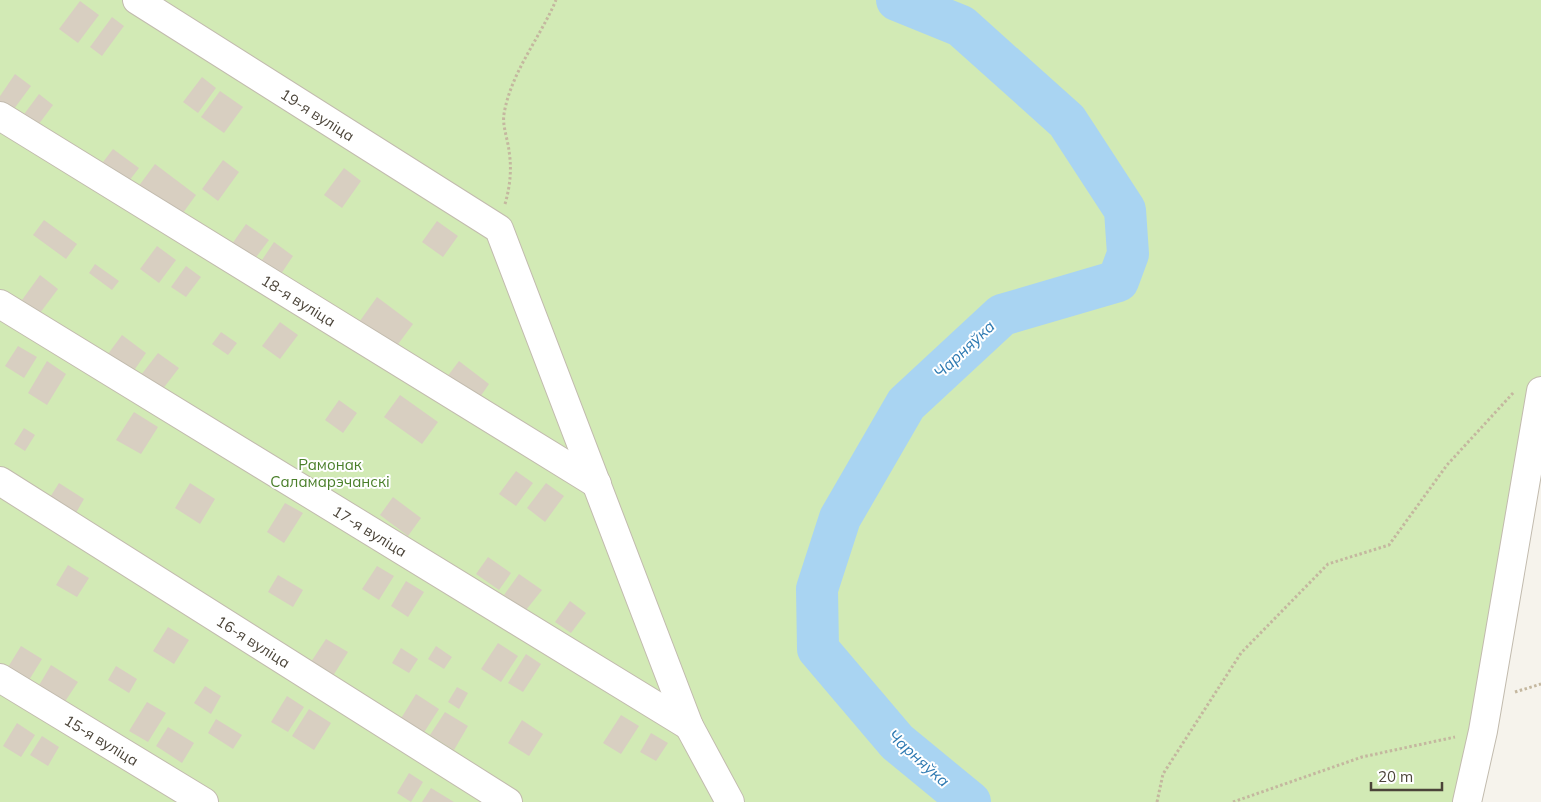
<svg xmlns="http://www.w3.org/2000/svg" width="1541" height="802" font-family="Mulish,sans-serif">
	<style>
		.green { fill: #d2eab5 }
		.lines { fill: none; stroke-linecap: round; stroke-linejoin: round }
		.river { stroke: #a9d4f2; stroke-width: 42 }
		.building { fill: #d8cfc1 }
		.minor-casing { stroke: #c2bbae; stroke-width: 30 }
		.path { stroke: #c4b79f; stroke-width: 3; stroke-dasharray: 2.5 2.5; stroke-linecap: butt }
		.minor { stroke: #fff; stroke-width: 28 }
		.labels { text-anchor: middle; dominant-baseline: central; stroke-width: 4; stroke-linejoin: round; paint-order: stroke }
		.street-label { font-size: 15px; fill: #4b4439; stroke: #fff }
		.park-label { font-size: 15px; fill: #4a7f2a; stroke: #fff }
		.water-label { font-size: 16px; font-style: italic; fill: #2e7ab2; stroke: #fff }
	</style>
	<rect width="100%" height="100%" fill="#f6f3ec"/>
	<path class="green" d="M0 0H1541V391L1467 802H0Z"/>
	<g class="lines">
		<path class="river" d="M897 0 961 26 1067 121 1125 210 1128 254 1118 281 1002 315 906 404 840 518 817 589 818 649 897 742 970 802"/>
	</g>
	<path class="building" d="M80 1 99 15 78 43 59 29Z
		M112 17 124 26 102 56 90 47Z
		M15 74 31 86 11 113 0 105V96Z
		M202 77 216 88 198 113 183 102Z
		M220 91 243 107 224 133 201 117Z
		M39 94 53 105 36 128 22 117Z
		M113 149 139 168 126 185 100 166Z
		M223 160 239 172 218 201 202 189Z
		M155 164 196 195 180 217 138 187Z
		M344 168 361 181 342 208 324 195Z
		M44 220 77 244 66 259 33 235Z
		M437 221 458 236 443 257 422 242Z
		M246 224 269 240 254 260 232 244Z
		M274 242 293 256 279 277 260 263Z
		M157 246 176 260 159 283 140 269Z
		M95 264 119 281 112 290 89 273Z
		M186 266 201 277 186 297 171 287Z
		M40 275 58 289 40 313 22 300Z
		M377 297 413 324 393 351 357 325Z
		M280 322 298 335 280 359 262 346Z
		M221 332 237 343 228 355 212 344Z
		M122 335 146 353 133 372 108 354Z
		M18 346 37 357 24 378 5 366Z
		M158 353 179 368 162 390 141 375Z
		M47 361 66 374 47 405 28 393Z
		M459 361 489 384 478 400 447 377Z
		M400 395 438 422 422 444 384 417Z
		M339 400 357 413 343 433 325 420Z
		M134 412 158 427 141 454 116 440Z
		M24 428 35 435 25 451 14 444Z
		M516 471 533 483 516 506 499 494Z
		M59 483 84 499 73 518 47 502Z
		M190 483 215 499 200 524 175 508Z
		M546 483 564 496 545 522 527 508Z
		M393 497 421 518 408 536 380 515Z
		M285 503 303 513 284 543 267 532Z
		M488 557 511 573 499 590 476 574Z
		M68 565 89 578 77 597 56 585Z
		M377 566 394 576 379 600 362 589Z
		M519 574 542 590 526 610 504 595Z
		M278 575 303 590 293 607 268 592Z
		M406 581 424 592 408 617 391 606Z
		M570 601 586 613 571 633 555 622Z
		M168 627 189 640 174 664 153 651Z
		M326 639 348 652 331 679 309 665Z
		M498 643 518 656 501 682 481 669Z
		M21 646 42 659 26 685 5 672Z
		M436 646 452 657 444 669 428 659Z
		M401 648 418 659 409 673 392 663Z
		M526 654 541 664 523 692 508 683Z
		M51 665 78 682 64 703 38 687Z
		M116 666 137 679 129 693 108 680Z
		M205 686 221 696 211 714 194 703Z
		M457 687 468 693 459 709 448 702Z
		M416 694 439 709 423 734 400 720Z
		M287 696 304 707 288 732 271 722Z
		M147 702 166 713 148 742 129 731Z
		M309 709 331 723 314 750 292 736Z
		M445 712 468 726 454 750 430 735Z
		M621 715 639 726 621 754 603 743Z
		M216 719 242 735 233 749 208 733Z
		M522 720 543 734 529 756 508 743Z
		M17 723 35 735 21 757 3 746Z
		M168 727 194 743 182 763 156 746Z
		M651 733 668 743 656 761 640 752Z
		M42 736 59 747 48 766 30 755Z
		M409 773 423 782 411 802 397 793Z
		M431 788 454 802H422Z"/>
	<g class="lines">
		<g class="minor-casing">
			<g id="minor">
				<path id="s1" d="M137 0 499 229 689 726 730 802"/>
				<path id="s2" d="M0 116 597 484"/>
				<path id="s3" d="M0 304 689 726"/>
				<path id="s4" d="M0 481 508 802"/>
				<path id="s5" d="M0 678 204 802"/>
				<path d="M1467 802 1483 731 1541 391"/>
			</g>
		</g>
		<path class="path" d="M505 204C510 187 512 169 509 151 508 140 502 125 504 114 511 72 540 38 556 0
			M1515 692 1541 684
			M1157 802 1163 774 1241 653 1328 564 1389 545 1447 465 1514 392
			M1233 802 1362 757 1455 737"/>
		<use href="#minor" class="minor"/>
	</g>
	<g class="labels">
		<g class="street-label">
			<text stroke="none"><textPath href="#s1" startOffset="214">19-я вуліца</textPath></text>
			<text stroke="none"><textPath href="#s2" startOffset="351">18-я вуліца</textPath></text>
			<text stroke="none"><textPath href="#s3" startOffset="434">17-я вуліца</textPath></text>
			<text stroke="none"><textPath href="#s4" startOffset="300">16-я вуліца</textPath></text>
			<text stroke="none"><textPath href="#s5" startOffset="119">15-я вуліца</textPath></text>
		</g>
		<g class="park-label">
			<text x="330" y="464">Рамонак<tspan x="330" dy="17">Саламарэчанскі</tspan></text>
		</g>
		<g class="water-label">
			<text transform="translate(964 349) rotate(-43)">Чарняўка</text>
			<text transform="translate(919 758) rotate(42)">Чарняўка</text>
		</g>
	</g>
	<path d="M1371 782v8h71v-8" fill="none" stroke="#4b4439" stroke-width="2.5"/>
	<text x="1378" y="782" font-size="15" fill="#4b4439" stroke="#ffffff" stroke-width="4" paint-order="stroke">20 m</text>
</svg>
